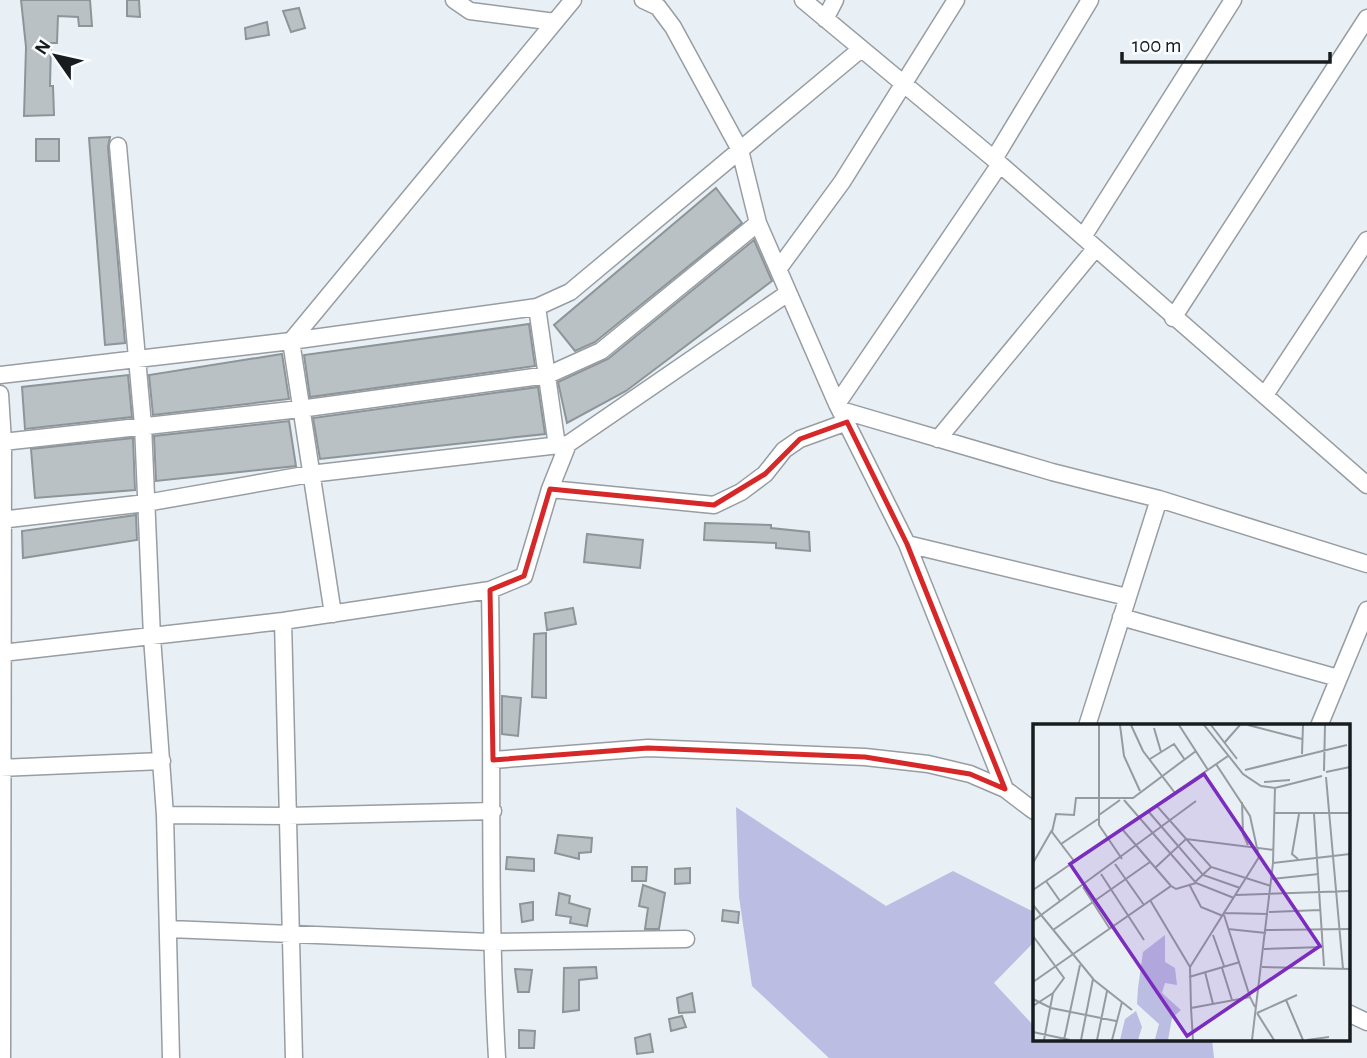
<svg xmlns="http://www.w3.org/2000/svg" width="1367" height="1058" font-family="'Alegreya Sans',sans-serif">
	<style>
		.green { fill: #bbbde2 }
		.building { fill: #b9c1c4; stroke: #8d9598; stroke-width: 2 }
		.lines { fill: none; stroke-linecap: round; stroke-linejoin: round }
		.minor-casing { stroke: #979da2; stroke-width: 19 }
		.minor { stroke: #fff; stroke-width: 16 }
		.marked { fill: none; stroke: #d62828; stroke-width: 5; stroke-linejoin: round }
		.inset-road { fill: none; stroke: #969b9f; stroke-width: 2 }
		.view { fill: #7b2cbf; fill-opacity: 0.15; stroke: #7b2cbf; stroke-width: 3.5 }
		.inset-edge { fill: none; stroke: #191c1e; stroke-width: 3.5 }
	</style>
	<rect width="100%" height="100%" fill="#e9f0f5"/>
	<path class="green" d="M736 807 886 906 953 871 1034 912V942L994 983 1034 1026V1039H1212L1214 1058H829L752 986 739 897Z"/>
	<path class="building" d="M21 0H90L92 26H79L78 17 58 16 57 43H51L50 86H53L54 115 24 116 26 47Z
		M127 0H139L140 17 127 16Z
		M299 8 305 28 291 32 283 11Z
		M267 22 269 35 246 39 245 28Z
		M110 137 108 147 125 343 105 345 89 138Z
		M36 139H59V161H36Z
		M716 188 742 223 595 342 575 351 554 325Z
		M754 240 772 281 626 391 567 423 558 382 608 359Z
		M529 324 535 366 310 397 304 355Z
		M282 354 289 399 153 415 149 375Z
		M128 375 132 417 25 429 22 387Z
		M538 387 545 434 320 459 313 418Z
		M289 421 296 466 156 481 154 436Z
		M133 438 135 490 35 498 31 449Z
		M136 515 137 540 23 558 22 531Z
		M705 523 771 525V528L809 532 810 551 776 548V543L704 540Z
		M587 534 643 540 640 568 584 562Z
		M573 608 576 624 547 630 545 613Z
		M546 633V698L532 697 534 634Z
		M502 696 521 698 518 736 502 734Z
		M558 835 592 838 591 852 579 853V859L555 853Z
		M507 857 534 859V871L506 869Z
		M632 867H647L646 881H632Z
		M690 868V883L675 884V869Z
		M643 885 665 893 659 929H645L648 908 639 906Z
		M559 893 570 896 569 903 590 909 587 926 570 923 571 917 556 915Z
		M533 902V920L522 922 520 904Z
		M723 910 739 912 738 923 722 921Z
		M596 967 597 978 579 980V1010L563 1012 564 968Z
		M515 969 532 970 529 992H518Z
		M692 993 695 1012 679 1013 677 998Z
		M682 1016 686 1027 671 1031 669 1019Z
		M519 1030 535 1031 534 1048H519Z
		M650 1034 653 1052 637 1054 635 1038Z"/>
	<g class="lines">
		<g class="minor-casing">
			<path id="minor" d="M454 0 470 11 555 22
				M643 0 658 7 673 27 740 150 758 223 837 404 907 544 1005 789 1034 811
				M803 0 994 159 1367 485
				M825 19 835 0
				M118 146 143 425 152 637 165 815 171 1058
				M994 159 1090 0
				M1083 237 1233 0
				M779 268 842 182 956 0
				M537 307 557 446
				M1173 318 1367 18
				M0 375 291 341 537 307 570 292 861 49
				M0 394 3 442 2 1058
				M1265 395 1367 240
				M837 404 1000 164
				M841 410 1052 472 1159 499 1367 564
				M938 439 1095 249
				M3 442 300 409 548 375 601 351 758 223
				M550 489 714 505 741 492 765 474 784 450 800 439 847 422
				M0 520 146 503 310 474 568 444 788 293
				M907 544 1127 597
				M333 614 291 341 573 0
				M1121 617 1338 678
				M283 621 294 1058
				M2 653 283 621 490 590
				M1087 726 1159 499
				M1319 726 1367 610
				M493 760 648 748 865 757 928 764 970 774 1005 789
				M0 768 162 761
				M165 815 287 816 493 811
				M169 929 490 942 686 939
				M1348 1013 1367 1022
				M497 1058C488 902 493 746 490 590L524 576 550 489 568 444"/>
		</g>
		<use href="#minor" class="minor"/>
	</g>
	<path class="marked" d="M847 422 907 544 1005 789 970 774 865 757 648 748 493 760 490 590 524 576 550 489 714 505 765 474 800 439Z"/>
	<g transform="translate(1033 724)">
		<rect width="317" height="317" fill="#e9f0f5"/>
		<path d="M132 211V238L142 244 144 261 132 259 129 269 148 286 139 294 135 316H117L122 315 126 300 104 280 105 264 110 228ZM103 287 109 303 105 316H87L92 295Z" fill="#bbbde2"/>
		<path class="inset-road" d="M66 1V101L89 135M87 1 91 32 107 67M98 1 110 27 142 69M146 1 175 46M171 1 210 50 228 62 242 64 289 52M178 1 204 35M215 1 269 15M121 4 128 28M192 18 207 1M269 30 270 1M117 35 141 20 152 36M183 40 217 92 226 133 157 243 158 284 217 273 222 283M212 46 314 21M291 47 292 1M293 48 317 43M293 53 310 245M231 58 257 56M91 76 163 159 201 174M209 78 210 110 215 121M123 81 178 143 238 162M115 87 170 151 207 164M242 89H317M281 90 291 242M66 91 87 76M89 105 138 162M28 120 65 95M265 135 259 130 266 90M41 137 19 108 23 90 41 91 43 74H100L163 27M0 139 19 106M240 139 317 130M82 140 111 181M122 144 153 115 241 126M68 150 111 216M239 155 286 150M13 157 27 177M162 158 178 143M156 160 168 183 190 192M50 163 77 205M0 166 195 32M203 171 317 167M117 176 157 243M0 181 61 256 99 286M236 188 287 186M191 189 235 190M191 191 217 273M0 197 163 77M195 205 233 209M20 206 117 138M233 206 317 205M180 211 191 242M0 212 31 254 20 269 0 282M231 225 289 223M229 243 317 245M189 244 199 276M172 248 180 280M156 253 207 238M0 258 138 162 143 165 163 159M0 275 18 284 83 297M253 276 270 316M158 284 160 316M224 289 264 271M224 289 241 316M0 308 37 316M11 316 20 269M31 316 47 241M48 316 60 255M64 316 74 267M79 316 89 278M219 316 240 139 242 63M274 316 296 313"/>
		<path class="view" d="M171 50 287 222 154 312 37 140Z"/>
		<rect width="317" height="317" class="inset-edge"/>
	</g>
	<g transform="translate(56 56) rotate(304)" stroke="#fafdff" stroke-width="5" paint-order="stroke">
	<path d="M0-5L12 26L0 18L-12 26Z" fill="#191c1e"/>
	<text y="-10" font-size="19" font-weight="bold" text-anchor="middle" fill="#191c1e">N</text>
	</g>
	<path d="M1122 52v10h208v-10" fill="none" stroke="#191c1e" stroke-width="3.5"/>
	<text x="1132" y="52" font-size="21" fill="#191c1e" stroke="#fafdff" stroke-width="5" paint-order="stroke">100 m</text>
</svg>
